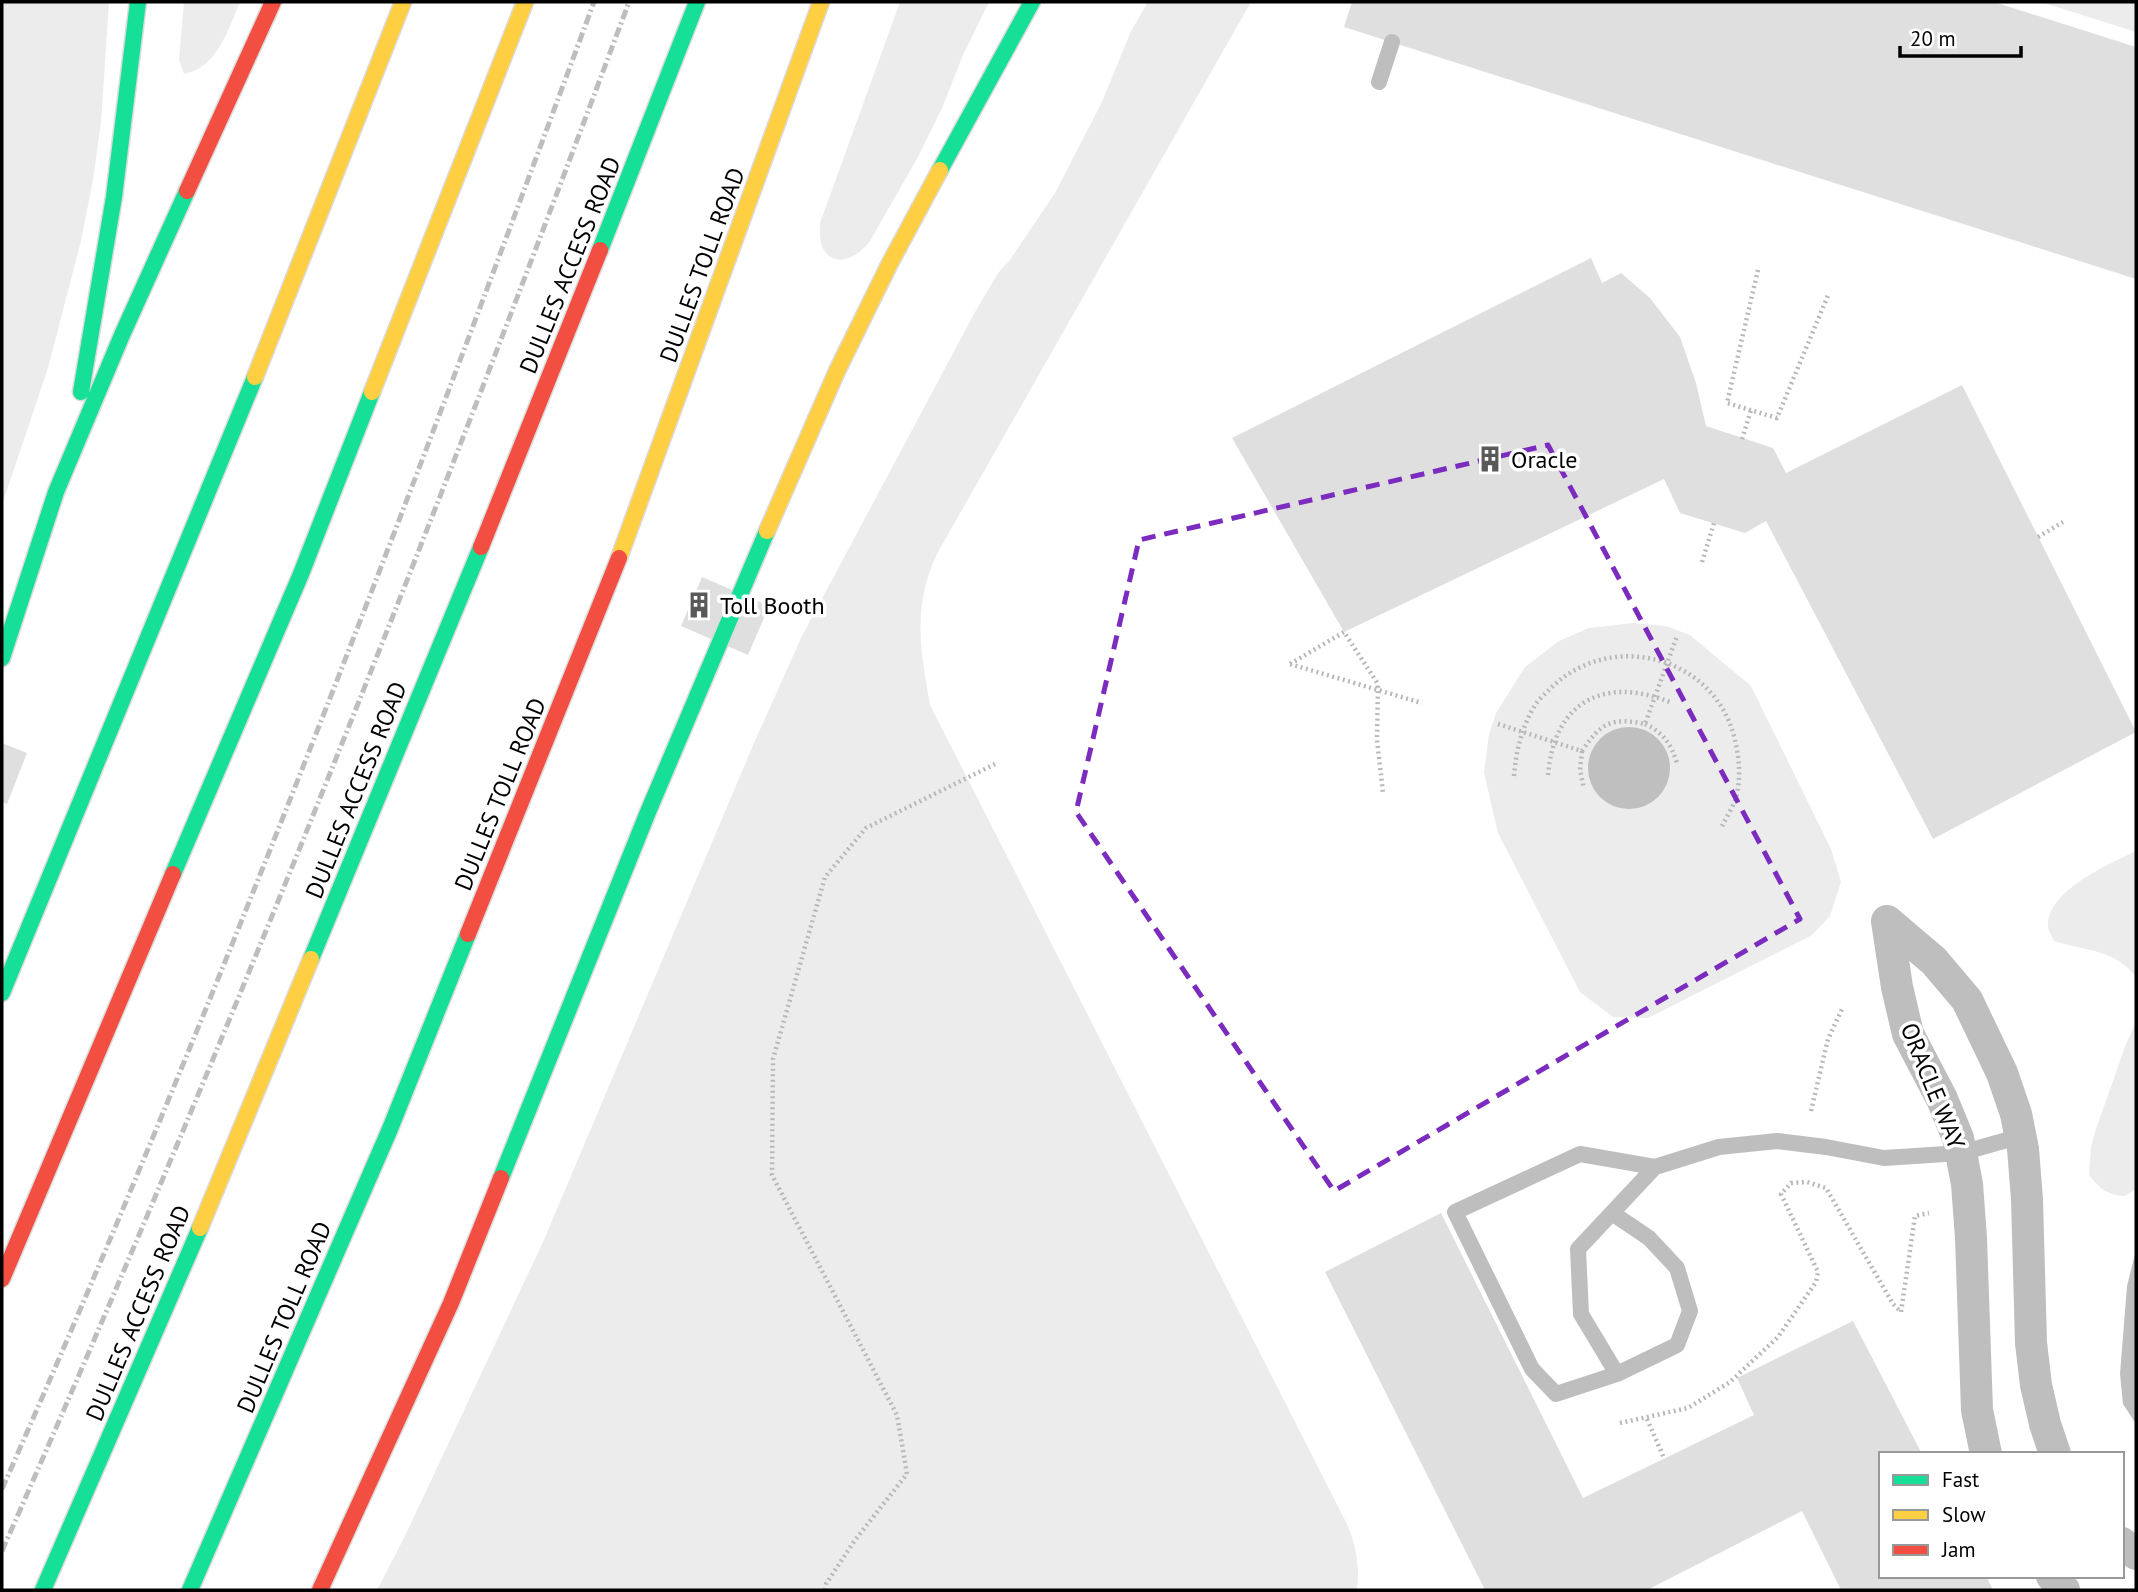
<svg xmlns="http://www.w3.org/2000/svg" width="2138" height="1592" font-family="'PT Sans',sans-serif">
	<style>
		.green { fill: #ececec }
		.water { fill: #bfbfbf }
		.building { fill: #dfdfdf }
		.lines { fill: none; stroke-linecap: round; stroke-linejoin: round }
		.fast-casing { stroke: #dbdbdb; stroke-width: 19 }
		.slow-casing { stroke: #dbdbdb; stroke-width: 19 }
		.jam-casing { stroke: #dbdbdb; stroke-width: 19 }
		.path { stroke: #b9b9b9; stroke-width: 4.5; stroke-dasharray: 2 3.5; stroke-linecap: butt }
		.lane { stroke: #bebebe; stroke-width: 16 }
		.street { stroke: #bebebe; stroke-width: 32 }
		.fast { stroke: #16e098; stroke-width: 16 }
		.slow { stroke: #ffcf43; stroke-width: 16 }
		.jam { stroke: #f24e42; stroke-width: 16 }
		.rail { stroke: #bebebe; stroke-width: 5; stroke-dasharray: 10 3.5 2 3.5; stroke-linecap: butt }
		.marked { fill: none; stroke: #7b2cbf; stroke-width: 5; stroke-dasharray: 14 9; stroke-linejoin: round }
		.labels { text-anchor: middle; dominant-baseline: central; stroke-width: 7; stroke-linejoin: round; paint-order: stroke }
		.street-label { font-size: 24px; fill: #000; stroke: #fff }
		.poi-label { font-size: 24px; fill: #000; stroke: #fff; text-anchor: start }
	</style>
	<rect width="100%" height="100%" fill="#fff"/>
	<path class="green" d="M2 2H109L101 122 93 180 81 241 48 368 2 505Z
		M184 2H240C228 30 217 68 184 74L179 60Z
		M900 2H989L963 55 942 108 918 157 870 241C860 255 837 270 824 250 819 243 820 231 820 223Z
		M1148 2H1251L938 552C912 605 920 650 930 705L1347 1524C1356 1545 1360 1567 1357 1590H377L405 1536 543 1242 754 743 801 638 975 312 998 273 1010 260 1055 193 1102 102 1131 31Z
		M2041 2H2136V32Z
		M1633 623 1666 626 1690 635 1751 686 1831 849 1841 882 1830 916 1812 935 1648 1018 1613 1017 1580 992 1498 833 1484 773 1489 734 1496 713 1525 667 1559 641 1589 628Z
		M2136 851V977C2115 949 2085 951 2054 941 2052 936 2048 930 2048 926 2047 890 2110 864 2136 851Z
		M2136 1022V1189L2125 1196C2107 1195 2100 1189 2089 1175L2091 1146 2096 1129 2126 1044Z"/>
	<path class="water" d="M1588 768a41 41 0 1 1 82 0a41 41 0 1 1-82 0Z
		M2136 1250V1424L2123 1404 2120 1374 2127 1286Z"/>
	<path class="building" d="M1352 2H1994L2136 47V279L1344 27Z
		M1591 258 1602 283 1621 273 1650 298 1680 337 1696 383 1706 426 1773 448 1786 473 1962 385 2136 732 1933 839 1766 521 1745 533 1680 513 1664 479 1344 632 1232 438Z
		M702 577 769 606 748 655 681 626Z
		M2 743 27 753 7 804 2 802Z
		M1441 1213 1583 1498 1754 1415 1737 1378 1853 1321 1922 1454H1881V1576H1986L1993 1590H1841L1802 1511 1647 1590H1485L1325 1272Z"/>
	<g class="lines">
		<g class="fast-casing">
			<path id="fast" d="M940 170 1032 2
				M600 250 697 2
				M81 392 114 197 138 2
				M2 658 56 492 122 335 187 191
				M173 874 301 574 372 392
				M311 959 481 547
				M2 993 255 377
				M501 1178 648 812 767 531
				M43 1590 200 1228
				M190 1590 390 1129 468 934"/>
		</g>
		<g class="slow-casing">
			<path id="slow" d="M255 377 403 2
				M372 392 525 2
				M767 531 837 371 890 263 940 170
				M619 558 821 2
				M200 1228 311 959"/>
		</g>
		<g class="jam-casing">
			<path id="jam" d="M187 191 273 2
				M481 547 600 250
				M468 934 619 558
				M2 1279 173 874
				M320 1590 451 1303 501 1178"/>
		</g>
		<path class="path" d="M1758 270 1727 403 1777 418 1829 293
			M1742 439 1751 410
			M2038 537 2063 522
			M1702 562 1714 523
			M1290 664 1344 632 1378 684 1377 740 1383 793
			M1290 664 1422 703
			M1498 724 1582 751C1601 723 1611 717 1645 724L1677 636
			M1645 724C1663 732 1671 744 1677 763
			M1582 751 1580 770 1584 789
			M1548 775C1554 701 1605 675 1672 703
			M1514 776C1516 750 1522 727 1535 705 1539 699 1545 694 1550 689 1608 630 1712 654 1734 736 1739 756 1741 773 1737 794 1734 806 1726 818 1721 828
			M1811 1111 1828 1039 1843 1007
			M1647 1419 1664 1458
			M1620 1423 1688 1408 1730 1382 1778 1337 1816 1282 1818 1272 1781 1194 1791 1183 1807 1182 1826 1188 1893 1304 1901 1312 1915 1216 1929 1213
			M825 1590 826 1584 855 1540 907 1474 897 1415 772 1175 773 1059 825 877 866 828 995 764"/>
		<path class="lane" d="M1379 82 1392 42
			M1612 1213 1649 1238 1677 1268 1690 1311 1677 1345 1617 1374 1581 1314 1578 1249 1655 1167 1719 1147 1777 1141 1826 1147 1884 1158 1961 1153 2021 1136
			M1617 1374 1556 1394 1532 1369 1455 1212 1580 1154 1655 1167"/>
		<path class="street" d="M1887 921 1934 961 1967 1000 2002 1073 2016 1114 2023 1149 2027 1199 2031 1343 2036 1385 2045 1424 2055 1454
			M1887 921 1897 987 1908 1034 1942 1099 1958 1138 1961 1153 1967 1184 1971 1238 1977 1410 1986 1454
			M2122 1543 2136 1554
			M2052 1576 2064 1590"/>
		<use href="#fast" class="fast"/>
		<use href="#slow" class="slow"/>
		<use href="#jam" class="jam"/>
		<path class="rail" d="M2 1489C218 1001 409 502 594 2
			M2 1551C227 1042 434 524 629 2"/>
	</g>
	<path class="marked" d="M1548 445 1800 919 1334 1191 1076 812 1139 540Z"/>
	<defs>
		<g id="building-bare" transform="scale(2.1)"><path d="M-4-6H4V6H1V3H-1V6H-4ZM-2.5-4.3h1.7v1.8h-1.7ZM.8-4.3h1.7v1.8H.8ZM-2.5-1h1.7V.8h-1.7ZM.8-1h1.7V.8H.8Z" fill="#595959" stroke="#fff" stroke-width="2.5" paint-order="stroke"/></g>
	</defs>
	<g fill-rule="evenodd">
		<use href="#building-bare" x="1490" y="459"/>
		<use href="#building-bare" x="699" y="605"/>
	</g>
	<g class="labels">
		<g class="street-label">
			<text transform="translate(570 265) rotate(-68)">DULLES ACCESS ROAD</text>
			<text transform="translate(702 265) rotate(-70)">DULLES TOLL ROAD</text>
			<text transform="translate(356 790) rotate(-68)">DULLES ACCESS ROAD</text>
			<text transform="translate(500 794) rotate(-68)">DULLES TOLL ROAD</text>
			<text transform="translate(1933 1086) rotate(68)">ORACLE WAY</text>
			<text transform="translate(138 1313) rotate(-67)">DULLES ACCESS ROAD</text>
			<text transform="translate(284 1317) rotate(-67)">DULLES TOLL ROAD</text>
		</g>
		<g class="poi-label">
			<text x="1511" y="459">Oracle</text>
			<text x="720" y="605">Toll Booth</text>
		</g>
	</g>
	<rect width="2138" height="1592" fill="none" stroke="#000000" stroke-width="7"/>
	<rect x="1879" y="1452" width="245" height="126" fill="#ffffff" stroke="#999999" stroke-width="2"/>
	<rect x="1893" y="1475" width="35" height="10" fill="#16e098" stroke="#999999" stroke-width="2"/>
	<text x="1942" y="1487" font-size="21" fill="#000000">Fast</text>
	<rect x="1893" y="1510" width="35" height="10" fill="#ffcf43" stroke="#999999" stroke-width="2"/>
	<text x="1942" y="1522" font-size="21" fill="#000000">Slow</text>
	<rect x="1893" y="1545" width="35" height="10" fill="#f24e42" stroke="#999999" stroke-width="2"/>
	<text x="1942" y="1557" font-size="21" fill="#000000">Jam</text>
	<path d="M1900 46v10h121v-10" fill="none" stroke="#000000" stroke-width="3.5"/>
	<text x="1910" y="46" font-size="21" fill="#000000" stroke="#ffffff" stroke-width="5" paint-order="stroke">20 m</text>
</svg>
